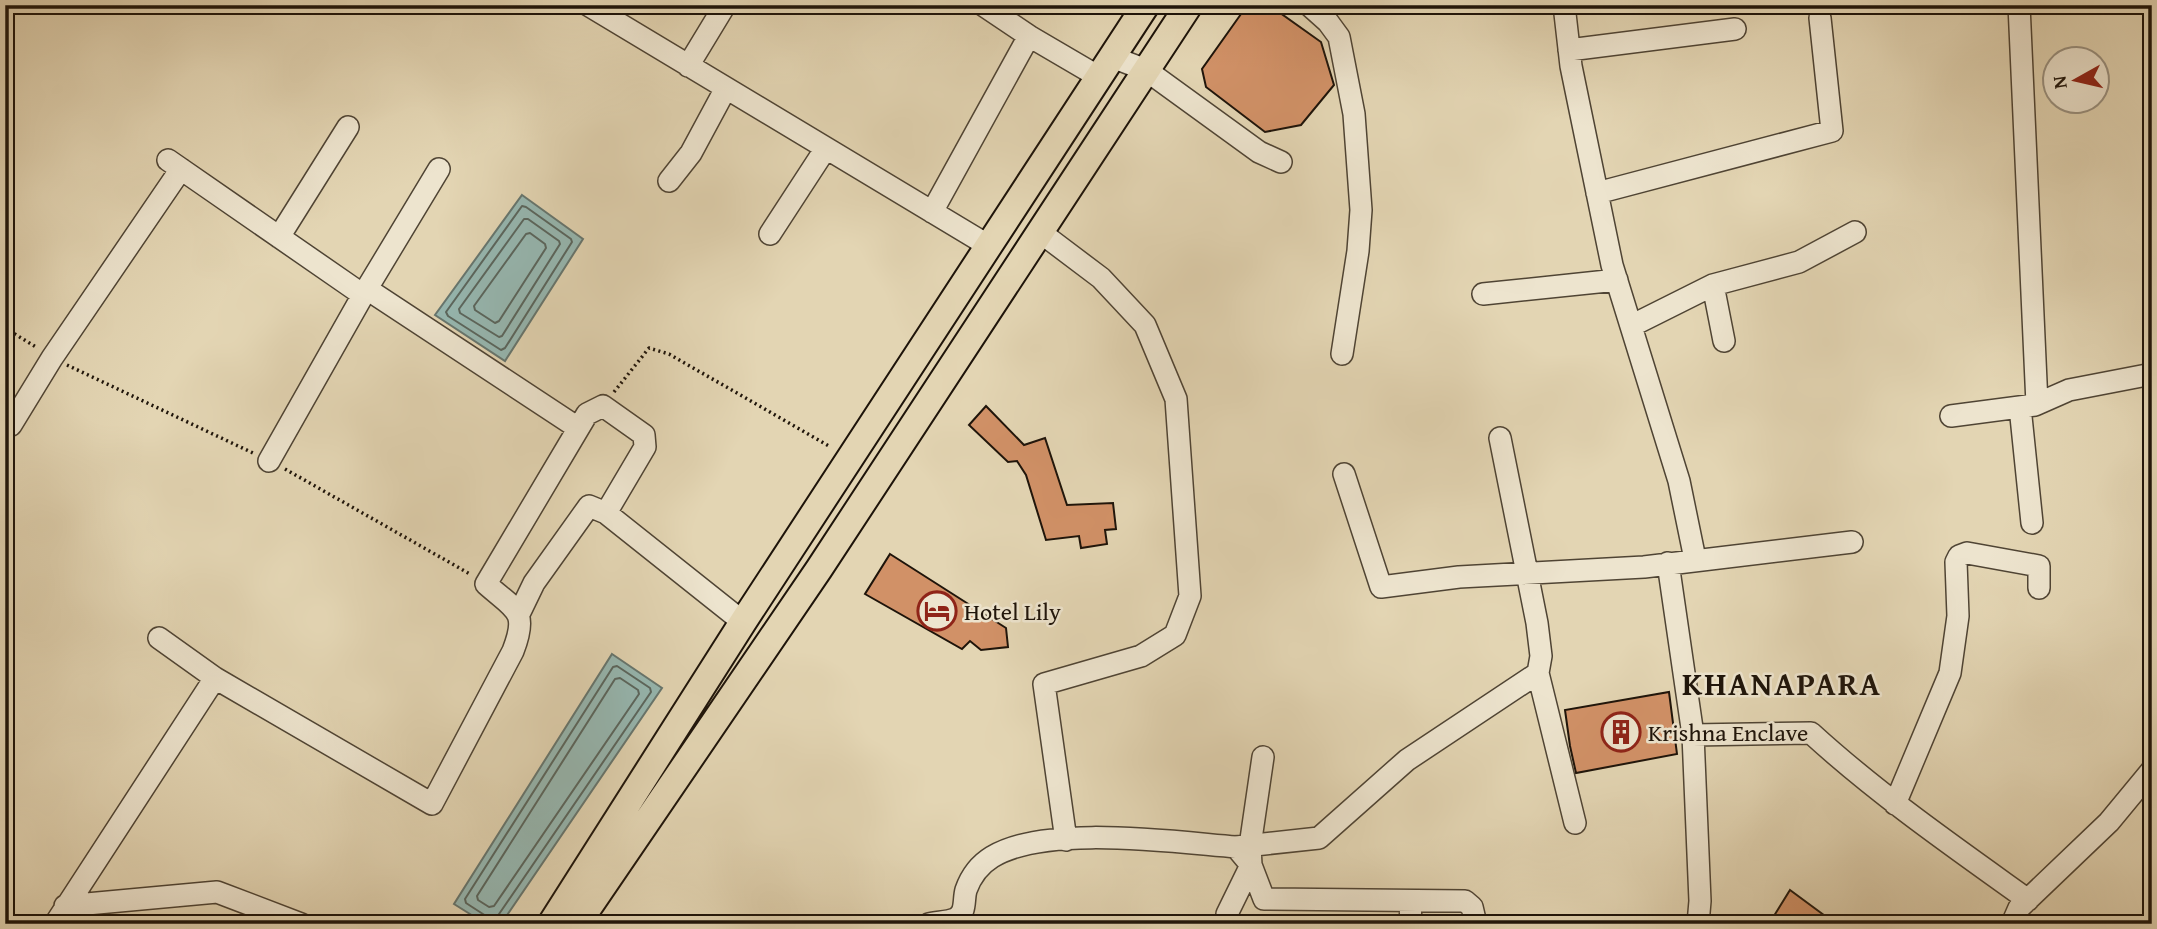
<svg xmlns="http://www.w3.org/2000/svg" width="2157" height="929" font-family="'Gentium Book Plus',serif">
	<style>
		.water { fill: #96b8b2; stroke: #66766f; stroke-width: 2 }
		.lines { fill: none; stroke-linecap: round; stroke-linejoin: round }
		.shore { stroke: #5a665e; stroke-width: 2 }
		.building { fill: #d19167; stroke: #1e140a; stroke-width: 2 }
		.minor-casing { stroke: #4f4434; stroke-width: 24 }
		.major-casing { stroke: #1e140a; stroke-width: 30 }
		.path { stroke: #1e140a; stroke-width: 3.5; stroke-dasharray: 2 3.5; stroke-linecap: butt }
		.minor { stroke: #ede4ce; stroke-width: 21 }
		.major { stroke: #e3d5b3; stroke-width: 26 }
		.labels { text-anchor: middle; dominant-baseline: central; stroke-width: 5; stroke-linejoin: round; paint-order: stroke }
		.poi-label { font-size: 24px; fill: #1e140a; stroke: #ede4ce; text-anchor: start }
		.district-label { font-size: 32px; font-weight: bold; letter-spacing: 2px; fill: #1e140a; stroke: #ede4ce }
	</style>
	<rect width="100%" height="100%" fill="#e3d5b3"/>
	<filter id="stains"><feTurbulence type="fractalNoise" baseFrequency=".00286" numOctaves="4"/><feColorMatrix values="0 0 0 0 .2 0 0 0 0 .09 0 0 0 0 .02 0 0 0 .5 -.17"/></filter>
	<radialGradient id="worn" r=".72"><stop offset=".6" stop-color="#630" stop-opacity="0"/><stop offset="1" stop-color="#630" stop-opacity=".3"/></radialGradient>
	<path class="water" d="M522 195 583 239 505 361 435 315Z
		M612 654 662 688 501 924H486L454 904Z"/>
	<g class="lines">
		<path class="shore" d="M522 206 526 207 571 239 572 242 505 348 501 350 448 316 446 312Z
			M524 219H528L559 241 560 244 502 336 499 337 460 313 459 309Z
			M530 233 545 244 546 248 499 321 495 323 475 310 474 306 526 234Z
			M620 678 638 690 639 694 494 906 489 907 478 900 477 896 615 679Z
			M488 924 486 916 466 903 465 899 613 667 617 666 650 688 651 692 497 917 495 924"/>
	</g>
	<path class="building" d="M1252 5H1269L1321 42 1334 85 1301 125 1265 132 1206 87 1202 69 1246 7Z
		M986 406 1024 445 1045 438 1067 505 1113 503 1116 529 1105 530 1107 544 1081 548 1079 536 1046 540 1026 475 1017 461 1008 462 969 425Z
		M890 554 1006 628 1008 647 981 650 970 641 962 649 865 594Z
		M1669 692 1677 754 1576 773 1570 746 1565 710Z
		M1790 890 1836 924H1769Z"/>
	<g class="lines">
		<g class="minor-casing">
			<path id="minor" d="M588 5 989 246
				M983 5 1029 36
				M1309 5 1328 22 1339 37 1354 114 1361 210 1358 251 1342 354
				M1564 5 1571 66 1612 265 1679 481 1695 559
				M2019 5 2037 404
				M1569 50 1735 29
				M1112 57 1146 70 1259 152 1281 162
				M688 66 725 5
				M168 160 363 295
				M669 181 691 153 726 88
				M1597 193 1832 131 1820 18
				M932 212 1029 36 1099 77
				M1040 232 1101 278 1145 325 1176 399 1190 596 1175 635 1141 656 1044 684 1066 840
				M770 234 826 148
				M279 237 348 127
				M1713 285 1724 341
				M367 289 578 428
				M1483 294 1617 280
				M1631 326 1713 285 1799 262 1855 232
				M2020 407 2032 523
				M1951 416 2035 405 2069 390 2152 374
				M11 425 52 358 181 169
				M1500 438 1537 623 1541 656 1538 673 1575 823
				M269 461 363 295 439 169
				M1344 474 1381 587 1459 577 1644 567 1852 542
				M1668 563 1693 735 1700 901 1698 924
				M519 614 534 583 589 506 606 513
				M159 638 215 678 432 804 513 651C529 610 515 610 486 584L587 414 603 406 644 435 645 447 606 513 743 622
				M1693 735 1811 733C1879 795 1954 847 2028 900
				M1895 804 1950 673 1958 616 1956 562 1959 556 1967 553 2039 566V588
				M1236 847 1319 838 1407 760 1538 673
				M1410 901 1411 924
				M65 906 217 892 301 924
				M55 924 215 678
				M929 924C937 922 948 922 955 919 967 913 963 900 966 890 971 876 979 865 992 857 1046 824 1173 842 1236 847L1251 865 1264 899 1465 901 1472 907 1476 924
				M1228 924 1227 914 1251 865 1250 846 1263 757
				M2012 924 2019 908 2109 822 2152 770"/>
		</g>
		<g class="major-casing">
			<path id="major" d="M551 924 743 622 1146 5
				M577 924 819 569 1189 5"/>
		</g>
		<path class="path" d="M5 328 36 347
			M67 365 253 453
			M614 392 649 348 669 354 829 446
			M285 469 470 574"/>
		<use href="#minor" class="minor"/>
		<use href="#major" class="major"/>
	</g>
	<defs>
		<g id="hotel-ring" transform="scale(2.0125)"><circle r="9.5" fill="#ede4ce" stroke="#8f2418" stroke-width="1.5"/><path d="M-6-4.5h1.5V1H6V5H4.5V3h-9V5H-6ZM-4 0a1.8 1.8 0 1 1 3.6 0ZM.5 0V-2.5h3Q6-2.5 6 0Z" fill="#8f2418"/></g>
		<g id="building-ring" transform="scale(2.0125)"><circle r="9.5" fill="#ede4ce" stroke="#8f2418" stroke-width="1.5"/><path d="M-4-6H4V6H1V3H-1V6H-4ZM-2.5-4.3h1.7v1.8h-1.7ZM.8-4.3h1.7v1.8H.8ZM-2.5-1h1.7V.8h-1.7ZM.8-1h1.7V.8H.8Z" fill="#8f2418"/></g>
	</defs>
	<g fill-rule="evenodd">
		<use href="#hotel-ring" x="937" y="611"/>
		<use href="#building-ring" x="1621" y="732"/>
	</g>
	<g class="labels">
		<g class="poi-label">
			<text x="964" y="611">Hotel Lily</text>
			<text x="1648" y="732">Krishna Enclave</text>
		</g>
		<g class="district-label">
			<text x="1782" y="683">KHANAPARA</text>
		</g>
	</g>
	<rect width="2157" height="929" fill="none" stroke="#e3d5b3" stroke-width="28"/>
	<rect x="7" y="7" width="2143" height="915" fill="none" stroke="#1e140a" stroke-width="3.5"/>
	<rect x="14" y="14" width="2129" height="901" fill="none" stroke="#1e140a" stroke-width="2"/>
	<g transform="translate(2076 80) rotate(262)"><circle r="33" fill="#ede4ce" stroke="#9a9180" stroke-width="2"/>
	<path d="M0-5L12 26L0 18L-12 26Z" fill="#8f2418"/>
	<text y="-10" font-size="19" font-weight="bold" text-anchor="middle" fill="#1e140a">N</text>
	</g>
	<rect width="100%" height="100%" filter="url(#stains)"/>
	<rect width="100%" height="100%" fill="url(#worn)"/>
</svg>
